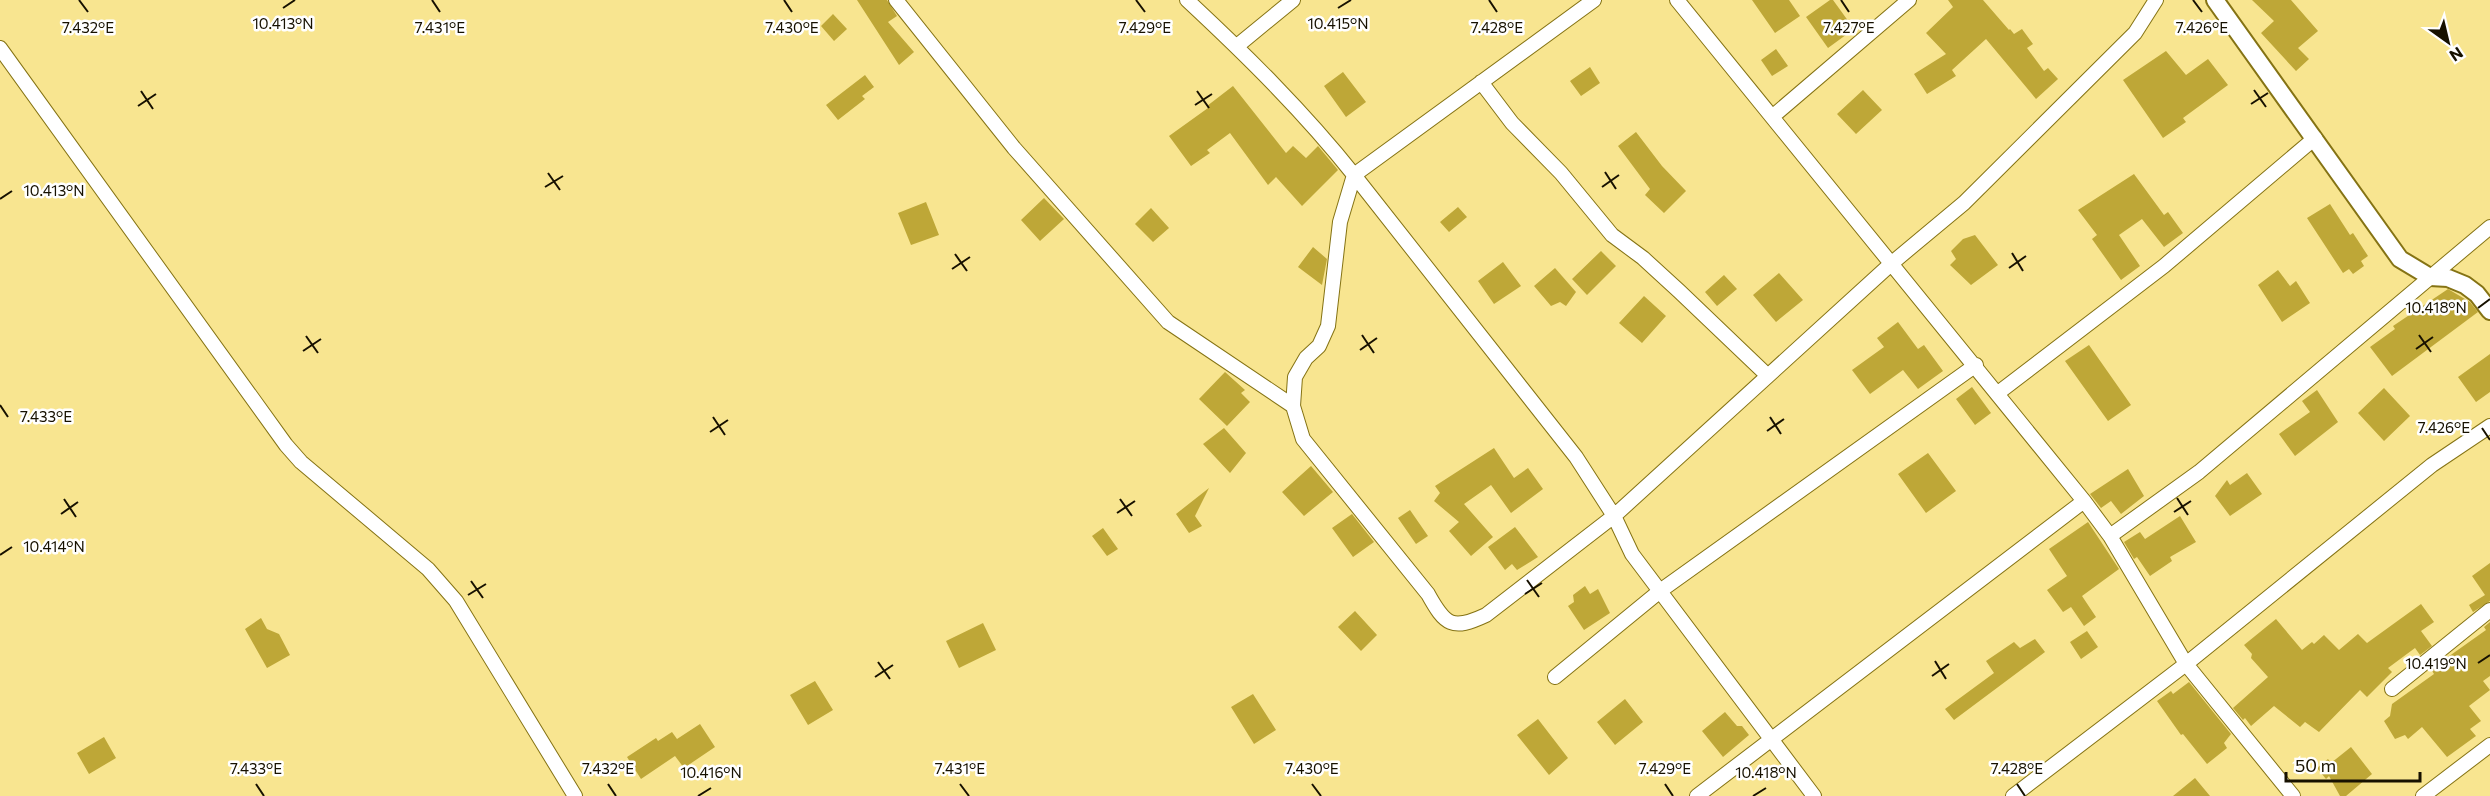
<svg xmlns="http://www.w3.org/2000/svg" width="2490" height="796" font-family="Commissioner,sans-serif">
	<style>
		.building { fill: #bea737 }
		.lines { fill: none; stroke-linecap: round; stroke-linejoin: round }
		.minor-casing { stroke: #857314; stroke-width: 16 }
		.tertiary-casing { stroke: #857314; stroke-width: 20 }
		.minor { stroke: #fff; stroke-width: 14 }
		.tertiary { stroke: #fff; stroke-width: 16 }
		.ticks { fill: none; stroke: #171100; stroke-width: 2 }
		.ticks-label { font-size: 15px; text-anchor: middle; fill: #171100; stroke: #fff; stroke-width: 5; stroke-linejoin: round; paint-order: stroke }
	</style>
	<rect width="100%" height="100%" fill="#f8e590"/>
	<path class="building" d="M857 0H887L897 16 888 22 914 52 899 65Z
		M1752 0H1789L1800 16 1775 33Z
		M1830 0H1833L1854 29 1828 48 1806 17Z
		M1948 0H1983L2009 30 2010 29 2014 34 2022 29 2033 44 2027 48 2044 71 2048 68 2058 79 2036 99 1986 39 1952 70 1956 76 1927 94 1914 74 1946 54 1926 33 1953 7Z
		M2252 0H2291L2318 31 2298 48 2309 59 2296 71 2261 33 2274 21Z
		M833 14 847 29 834 41 821 26Z
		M1776 49 1788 66 1772 76 1761 60Z
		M2166 51 2186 75 2208 59 2228 85 2183 118 2186 122 2163 138 2123 80Z
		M1590 67 1600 83 1581 96 1570 81Z
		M1343 72 1366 102 1346 117 1324 86Z
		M865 75 874 87 862 96 865 99 838 120 826 105Z
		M1233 86 1286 153 1293 146 1306 158 1318 146 1338 170 1302 206 1276 177 1268 185 1230 133 1207 150 1210 153 1191 166 1169 136 1208 108 1207 106Z
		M1863 90 1882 110 1856 134 1837 114Z
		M1636 132 1662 166 1686 191 1664 213 1645 195 1650 189 1618 146Z
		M2134 174 2164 215 2168 212 2183 233 2164 247 2142 219 2119 235 2140 266 2121 280 2092 239 2097 235 2078 210Z
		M1044 198 1064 219 1040 241 1021 220Z
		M926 202 939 235 911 245 898 213Z
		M2330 204 2350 235 2353 233 2368 256 2361 261 2364 266 2353 274 2349 269 2343 273 2307 218Z
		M1458 207 1467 217 1449 232 1440 222Z
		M1151 208 1169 228 1153 242 1135 224Z
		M1975 235 1998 265 1971 285 1950 265 1956 259 1951 251 1963 239Z
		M1313 247 1327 259 1322 285 1298 267Z
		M1601 251 1616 266 1587 295 1572 279Z
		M1503 262 1521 286 1494 304 1478 281Z
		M1555 268 1576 292 1566 306 1560 302 1551 306 1534 286Z
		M2278 270 2290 286 2296 281 2310 303 2282 322 2258 285Z
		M1779 273 1803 300 1776 322 1753 295Z
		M1724 275 1737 289 1717 306 1705 292Z
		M2448 289 2470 302 2478 312 2392 376 2370 347 2395 329 2393 326Z
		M1644 296 1666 316 1642 343 1619 323Z
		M1898 322 1918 349 1924 345 1943 371 1918 389 1903 370 1870 394 1852 370 1884 347 1877 338Z
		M2089 345 2131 405 2108 421 2065 361Z
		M2490 354V392L2476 402 2458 377Z
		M1225 372 1245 390 1241 393 1250 402 1227 426 1199 399Z
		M1972 387 1991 413 1975 425 1956 399Z
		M2384 388 2410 416 2384 441 2358 413Z
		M2317 390 2338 422 2295 456 2279 434 2310 412 2302 401Z
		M1224 428 1246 453 1230 473 1203 444Z
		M1494 448 1514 478 1528 468 1543 489 1511 513 1491 485 1464 504 1493 537 1471 556 1449 531 1459 522 1434 501 1440 493 1435 486Z
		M1928 453 1956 491 1926 513 1898 474Z
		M1311 466 1333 492 1304 516 1282 492Z
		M2128 469 2144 496 2121 514 2111 501 2101 508 2090 494Z
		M2247 473 2262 494 2230 516 2215 496 2227 480 2230 485Z
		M1209 488 1195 516 1202 526 1189 533 1176 514Z
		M1410 510 1428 536 1416 544 1398 518Z
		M1352 514 1374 542 1353 557 1332 528Z
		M2180 516 2196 542 2170 557 2172 561 2150 576 2137 557 2134 559 2124 542 2140 532 2145 539Z
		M2088 522 2119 569 2082 596 2096 617 2084 626 2071 607 2063 612 2047 590 2067 576 2049 549Z
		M1515 527 1538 557 1517 570 1512 564 1505 570 1488 547Z
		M1103 528 1118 549 1107 556 1092 536Z
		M2490 563V601L2473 612 2469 605 2485 595 2472 576Z
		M1585 586 1590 594 1598 589 1610 613 1584 630 1568 606 1574 602 1573 595Z
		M2421 604 2434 622 2421 631 2432 646 2420 655 2415 648 2388 668 2392 672 2367 697 2360 690 2319 732 2305 722 2300 727 2274 706 2251 726 2245 718 2243 720 2233 708 2268 677 2251 658 2252 654 2244 645 2276 619 2302 650 2312 642 2314 644 2324 635 2339 650 2358 634 2367 643Z
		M1355 611 1377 635 1361 651 1338 627Z
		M261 618 267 629 279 634 290 655 267 668 245 629Z
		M2490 622V676L2483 681 2490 690 2469 706 2481 721 2470 729 2476 736 2447 757 2422 727 2408 739 2405 735 2395 739 2384 721 2390 716 2392 704 2434 674 2431 669 2486 630 2484 627Z
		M983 623 996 650 959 668 946 641Z
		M2087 631 2098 647 2081 659 2070 642Z
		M2035 639 2045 652 1954 720 1945 709 1994 673 1986 661 2014 642 2020 648Z
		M815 681 833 710 808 725 790 695Z
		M2189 682 2231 734 2224 743 2227 748 2207 764 2183 734 2181 735 2157 701 2171 691 2173 694Z
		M1253 694 1276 730 1254 744 1231 707Z
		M1625 699 1643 722 1615 745 1597 722Z
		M1725 712 1737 726H1742L1749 735 1723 757 1702 731Z
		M1538 719 1568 758 1549 775 1517 735Z
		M700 724 715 747 684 768 675 756 641 779 627 757 656 738 658 741 672 732 677 739Z
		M104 737 116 758 89 774 77 753Z
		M2351 747 2372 774 2346 796H2340L2329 776 2326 779 2317 768 2328 759 2331 763Z
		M2195 778 2210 796H2173Z"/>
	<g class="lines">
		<g class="minor-casing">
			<path id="minor" d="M896 0 1014 148 1168 322 1293 406
				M1187 0C1246 55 1304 112 1354 175L1576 457 1614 516 1632 554 1814 796
				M1594 0 1354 175 1340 222 1328 326 1319 346 1306 358 1295 377 1293 406 1303 439 1428 594C1445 625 1452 631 1486 615L1614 516 1892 263 1964 203 2135 33 2156 0
				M1677 0 2084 501 2110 536 2186 664 2293 796
				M1237 46 1293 0
				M0 48 286 445 301 462 428 569 456 601 575 796
				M1481 82 1512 123 1561 173 1612 235 1643 258 1679 291 1768 376
				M1772 117 1909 0
				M1998 393 2164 266 2315 138
				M2110 536 2199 472 2490 227
				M1555 677 1660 591 1976 365
				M2392 689 2490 610
				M1697 796 2084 501
				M2013 796 2186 664 2432 465 2490 426
				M2423 796 2490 745"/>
		</g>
		<g class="tertiary-casing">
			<path id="tertiary" d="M2215 0 2400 259 2430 277 2448 278 2465 285 2477 294 2490 311"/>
		</g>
		<use href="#minor" class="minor"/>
		<use href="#tertiary" class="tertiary"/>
	</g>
	<path class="ticks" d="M79 0 88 12M432 0 440 12M784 0 792 12M1136 0 1145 12M1489 0 1497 12M1841 0 1849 12M2193 0 2202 12M283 8 295 0M1338 8 1351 0M2254 90 2266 107M141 91 153 109M1197 91 1209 108M2251 104 2268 93M1195 105 1212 94M138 106 156 94M1605 172 1616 189M548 173 560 190M545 187 563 176M1602 187 1619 175M0 199 12 191M2012 253 2023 271M955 254 967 271M2009 268 2026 256M952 269 970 257M2478 308 2490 299M1362 335 1374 353M2419 335 2431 352M306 336 318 353M2416 349 2433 337M1360 350 1377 338M303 351 321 339M0 405 8 417M713 417 725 435M1770 417 1781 434M2482 428 2490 440M1767 431 1784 419M710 432 728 420M2177 498 2188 515M64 499 76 517M1120 499 1132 516M2174 512 2191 501M1117 513 1135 501M61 514 78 502M0 555 12 547M1527 580 1539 597M471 581 483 598M1525 594 1542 583M468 595 486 584M1935 661 1946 679M878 662 890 679M2478 663 2490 655M1932 676 1949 664M875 677 893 665M256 784 264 796M608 784 616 796M960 784 969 796M1312 784 1321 796M1665 784 1673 796M2017 784 2025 796M698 796 711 788M1753 796 1766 788"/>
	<g class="ticks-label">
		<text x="283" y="29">10.413°N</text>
		<text x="1338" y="29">10.415°N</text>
		<text x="88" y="33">7.432°E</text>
		<text x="440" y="33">7.431°E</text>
		<text x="792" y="33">7.430°E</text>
		<text x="1145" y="33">7.429°E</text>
		<text x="1497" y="33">7.428°E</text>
		<text x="1849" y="33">7.427°E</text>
		<text x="2202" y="33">7.426°E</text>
		<text x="54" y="196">10.413°N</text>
		<text x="2436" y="313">10.418°N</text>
		<text x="46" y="422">7.433°E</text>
		<text x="2444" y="433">7.426°E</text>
		<text x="54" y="552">10.414°N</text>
		<text x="2436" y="669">10.419°N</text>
		<text x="256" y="774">7.433°E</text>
		<text x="608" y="774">7.432°E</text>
		<text x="960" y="774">7.431°E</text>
		<text x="1312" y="774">7.430°E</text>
		<text x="1665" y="774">7.429°E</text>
		<text x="2017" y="774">7.428°E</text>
		<text x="711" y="778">10.416°N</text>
		<text x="1766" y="778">10.418°N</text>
	</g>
	<g transform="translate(2448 42) rotate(146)" stroke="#ffffff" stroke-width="4.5" paint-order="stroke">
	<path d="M0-4.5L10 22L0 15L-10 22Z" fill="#171100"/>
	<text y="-9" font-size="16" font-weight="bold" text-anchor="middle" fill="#171100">N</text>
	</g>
	<path d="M2286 772v9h134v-9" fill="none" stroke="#171100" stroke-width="3"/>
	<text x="2295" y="772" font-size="18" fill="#171100" stroke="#ffffff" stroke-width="4.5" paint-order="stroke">50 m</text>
</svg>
